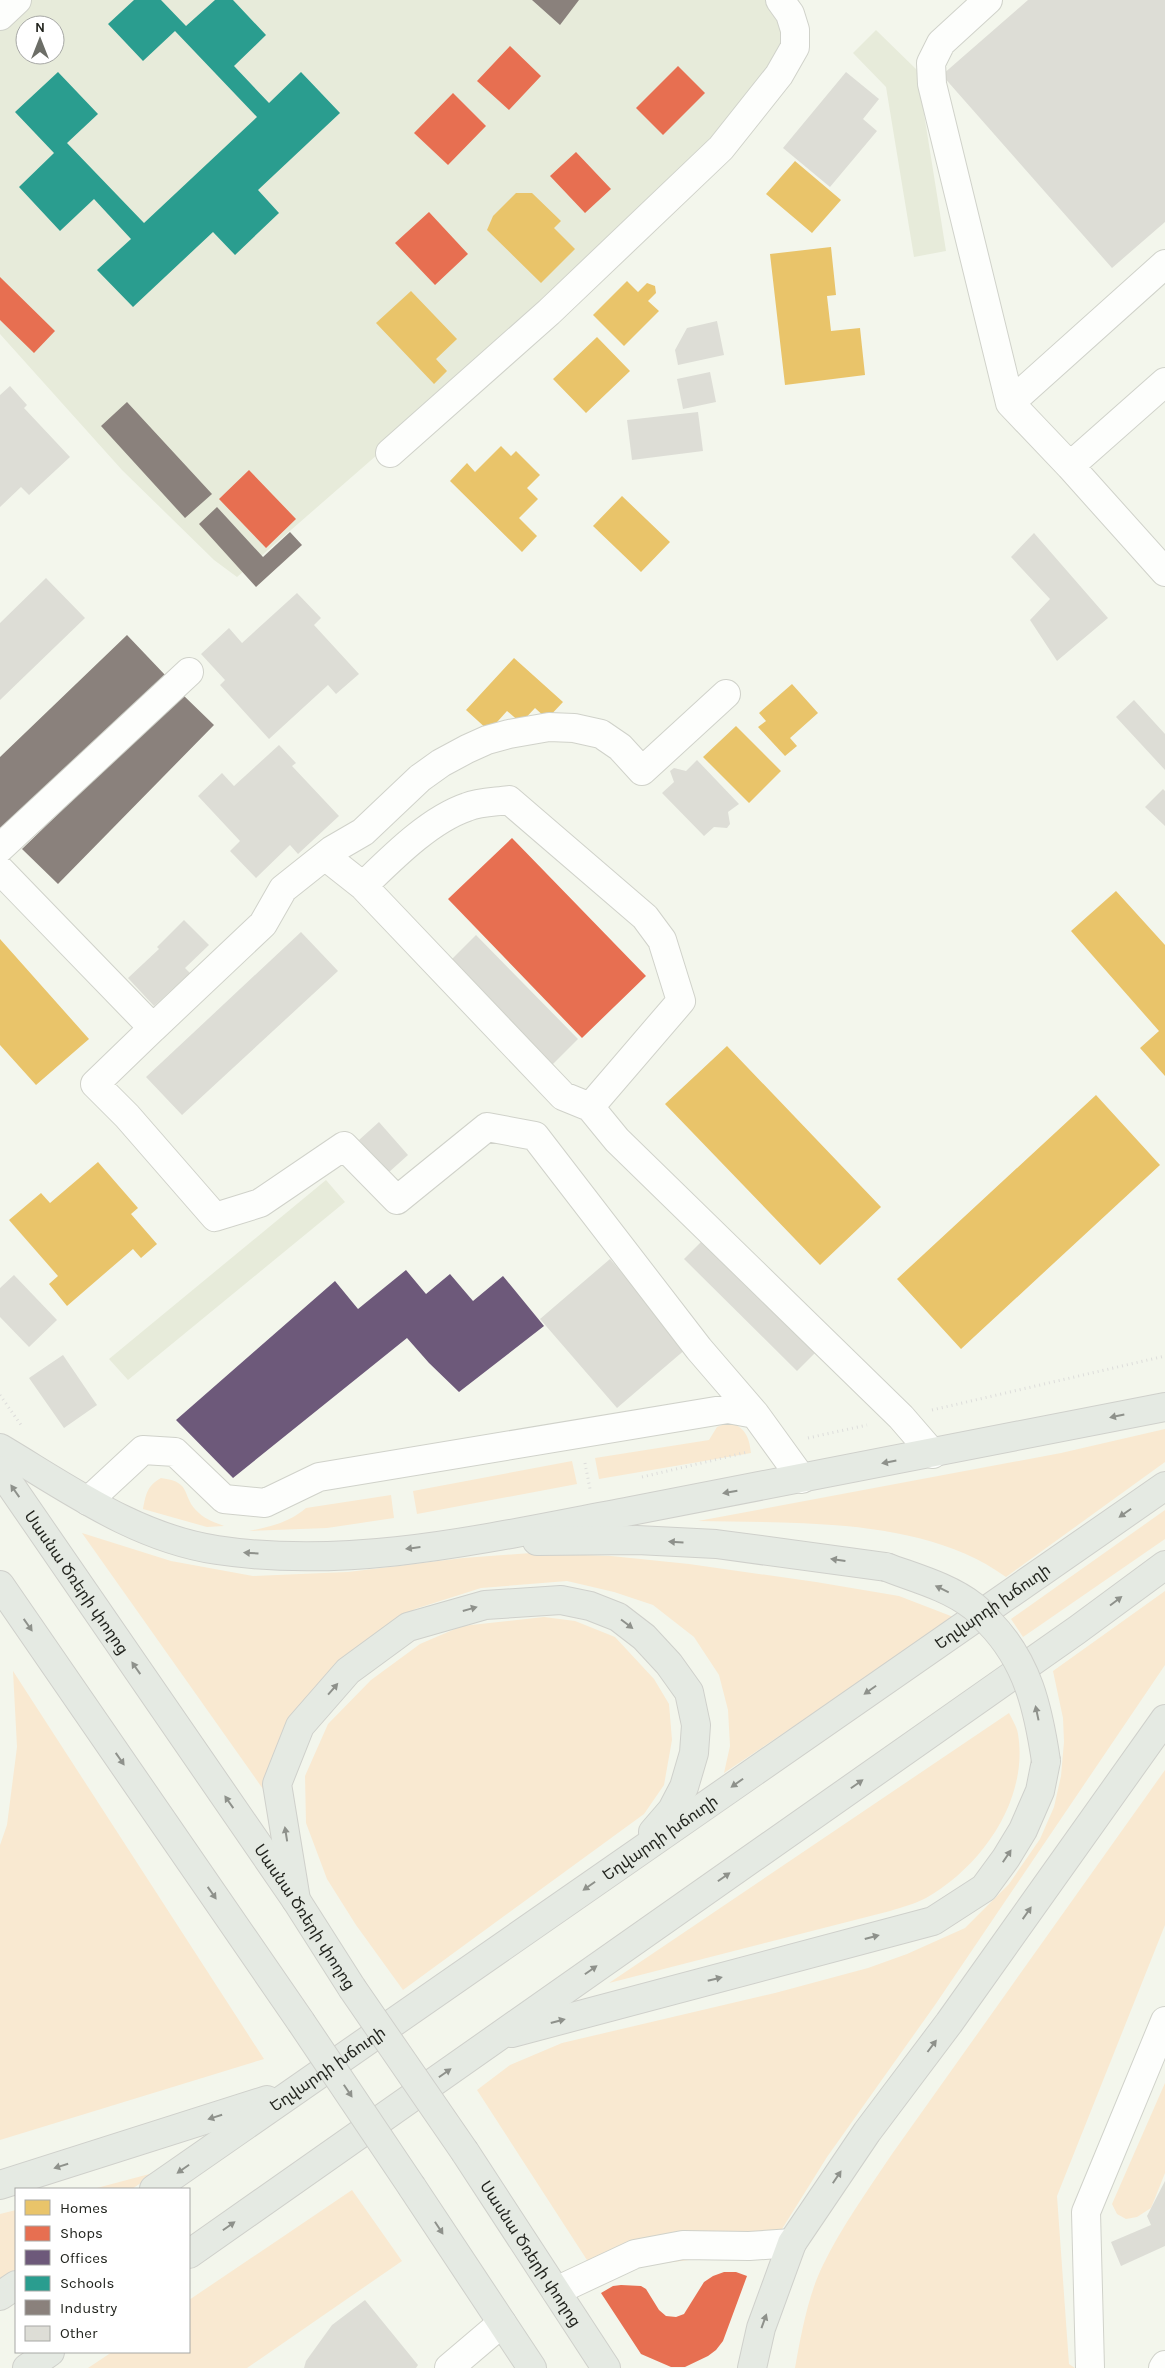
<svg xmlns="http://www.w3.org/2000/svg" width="1165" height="2368" font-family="Karla,'Noto Sans Armenian',sans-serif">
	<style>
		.built { fill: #e7ebda; fill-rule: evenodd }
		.green { fill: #f9e9d1 }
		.homes { fill: #e9c46a }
		.shops { fill: #e76f51 }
		.offices { fill: #6d597a }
		.schools { fill: #2a9d8f }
		.industry { fill: #8a817c }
		.building { fill: #ddddd6 }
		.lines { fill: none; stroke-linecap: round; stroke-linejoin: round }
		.minor-casing { stroke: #d0d2ca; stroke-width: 30 }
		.major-casing { stroke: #cfd0cb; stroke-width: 30 }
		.path { stroke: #dddddb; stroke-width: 3; stroke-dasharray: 1 4; stroke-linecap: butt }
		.minor { stroke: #fdfefc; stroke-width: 28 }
		.major { stroke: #e5eae3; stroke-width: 28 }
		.major-bridge-casing { stroke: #cfd0cb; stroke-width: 30; stroke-linecap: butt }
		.major-bridge { stroke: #e5eae3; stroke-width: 28 }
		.oneway { fill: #8e918b }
		.labels { text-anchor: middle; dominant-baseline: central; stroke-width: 5; stroke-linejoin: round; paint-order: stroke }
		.street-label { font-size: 16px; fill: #23251f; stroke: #fff }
	</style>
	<rect width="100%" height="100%" fill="#f3f6ec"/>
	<path class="built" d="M26 0H786L794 28 718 145 385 448 237 577 214 560 122 470 0 334V24ZM25 25H55V55H25Z
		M876 30 917 70 946 251 914 257 886 87 853 53Z
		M326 1180 345 1202 128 1380 109 1359Z"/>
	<path class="green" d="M730 1422C745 1428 749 1436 751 1453L599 1479 595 1458 709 1440 717 1427Z
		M1165 1429V1462L1006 1577C924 1517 795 1523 698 1521L1061 1453Z
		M572 1461 577 1484 417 1514 413 1491Z
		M161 1478C194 1482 180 1497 199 1513 205 1519 216 1523 224 1526L207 1527 143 1509C146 1494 147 1486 161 1478Z
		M391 1495 394 1518 327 1528 249 1531C270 1527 290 1522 306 1508Z
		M1165 1510V1539L1023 1637 1011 1619Z
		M82 1533 171 1561 253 1576 348 1572 463 1558 531 1553 611 1556 689 1564 816 1582 899 1596 956 1618 724 1773 730 1746 728 1710 719 1675 694 1637 653 1605 614 1592 567 1581 481 1588 415 1609 347 1656 302 1712 263 1789Z
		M1165 1591V1665L935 2005 827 2157 782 2229 746 2237 689 2260 632 2267 596 2274 477 2090 510 2065 562 2043 775 1993 868 1968 907 1954 965 1928 1009 1884 1040 1839 1054 1807 1061 1776 1064 1742 1063 1718 1053 1671Z
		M544 1617 575 1621 615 1637 654 1679 669 1704 672 1740 664 1785 644 1814 403 1990 356 1925 327 1879 306 1823 305 1776 328 1724 371 1680 420 1644 462 1626Z
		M13 1671 264 2059 0 2140V1845L7 1825 17 1747Z
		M1009 1713C1012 1719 1017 1727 1018 1734 1029 1800 981 1867 926 1898 915 1904 902 1907 890 1911L609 1983Z
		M1165 1770V1925L1057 2196 1069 2364 1075 2368H795C801 2335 808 2295 823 2265 842 2226 868 2190 892 2154Z
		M1165 2083V2173L1151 2208 1137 2217 1126 2219 1117 2214 1112 2204Z
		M157 2172 132 2189H93Z
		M352 2190 402 2261 247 2368H88L112 2352H189V2300Z
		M16 2210V2269L0 2280V2214Z"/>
	<path class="homes" d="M795 161 841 200 812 233 766 194Z
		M516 193H532L561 221 554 228 575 249 541 283 487 230 493 216Z
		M831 247 836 295 827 296 831 331 860 328 865 375 785 385 770 254Z
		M627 281 638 292 647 283 655 286 656 293 648 301 659 311 624 346 593 315Z
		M411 291 457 339 436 359 447 371 434 384 376 323Z
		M597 337 630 371 586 413 553 379Z
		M501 446 511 456 516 451 540 475 527 488 538 499 519 518 537 536 522 552 450 481 467 463 475 472Z
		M622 496 670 542 641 572 593 526Z
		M514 658 563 702 547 719 535 708 521 723 507 711 489 731 466 710Z
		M792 684 818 713 790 738 797 746 785 756 758 727 766 721 759 713Z
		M736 726 781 771 749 803 703 757Z
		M1116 891 1165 945V1076L1140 1048 1159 1031 1071 931Z
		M0 939 89 1039 36 1085 0 1045Z
		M727 1046 881 1207 820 1265 665 1104Z
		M1096 1095 1160 1165 961 1349 897 1279Z
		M98 1162 138 1208 131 1214 157 1244 141 1258 133 1249 67 1306 49 1284 58 1276 9 1220 41 1193 50 1203Z"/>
	<path class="shops" d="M510 46 541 76 509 110 477 81Z
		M678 66 705 93 663 135 636 108Z
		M453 93 486 126 448 165 414 133Z
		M576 152 611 189 585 213 550 176Z
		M429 212 468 254 435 285 395 243Z
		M0 277 55 331 34 353 0 320Z
		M249 470 296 519 266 548 219 499Z
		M512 838 646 976 582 1038 448 899Z
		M724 2272H736L747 2276 723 2341 716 2350 708 2356 685 2367H671L641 2354 601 2293 613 2286 621 2285 641 2286 646 2289 659 2310 666 2316 676 2317 684 2314 704 2282 713 2276Z"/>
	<path class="offices" d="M406 1270 426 1294 450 1274 473 1301 503 1276 544 1326 459 1392 429 1363 407 1338 233 1478 176 1420 335 1281 358 1309Z"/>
	<path class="schools" d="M134 0H161L186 26 215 0H233L266 35 234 66 269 103 301 72 340 113 258 190 279 213 235 255 213 232 133 307 97 270 131 239 94 199 60 231 19 187 54 153 15 112 58 72 98 114 67 143 144 223 257 117 175 31 143 61 108 24Z"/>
	<path class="industry" d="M532 0H579L560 25Z
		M127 402 212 494 185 518 101 426Z
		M217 507 263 557 290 532 302 545 256 587 199 524Z
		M127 635 166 676 4 831 0 827V757Z
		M182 694 214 725 58 884 22 849Z"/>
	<path class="building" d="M1028 0H1165V222L1112 268 942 75Z
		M846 72 879 99 863 119 877 131 830 187 783 148Z
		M717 321 724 355 678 365 675 350 687 328Z
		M710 372 716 402 683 409 677 379Z
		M10 386 27 405 24 408 70 457 29 495 21 487 0 507V395Z
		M698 412 703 451 632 460 627 420Z
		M1034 533 1108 618 1057 661 1030 620 1050 599 1011 557Z
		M46 578 85 618 0 700V623Z
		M297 593 321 618 314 625 359 674 336 694 328 685 269 739 220 685 225 680 201 654 229 628 242 643Z
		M1134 700 1165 734V770L1116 717Z
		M279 745 296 763 292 766 339 816 298 854 290 845 256 878 230 851 240 841 198 796 222 773 234 786Z
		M697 760 739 804 728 812 730 824 727 828 714 827 704 836 662 793 674 782 670 771 674 768 686 771Z
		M1163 789 1165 791V826L1145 807Z
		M184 920 209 945 185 968 190 973 154 1006 128 978 159 949 157 947Z
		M301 932 338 971 182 1115 146 1077Z
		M476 935 578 1039 549 1068 446 965Z
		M379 1122 408 1155 388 1173 359 1140Z
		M706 1237 819 1349 797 1371 684 1259Z
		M610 1259 687 1348 617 1408 540 1319Z
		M14 1275 57 1320 29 1347 0 1317V1288Z
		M63 1355 97 1405 64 1428 29 1378Z
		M1165 2181V2246L1121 2266 1111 2242 1151 2225 1147 2216Z
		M365 2300 418 2365 416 2368H304L306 2361 332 2325Z"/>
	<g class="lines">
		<g class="minor-casing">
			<path id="minor" d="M988 0 941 43 931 63 932 84 1010 403
				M0 16 17 0
				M1165 382 1070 466 1165 572
				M390 453 549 312 721 148 779 75 795 47V30L790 14 780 0
				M1070 466 1010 403 1165 264
				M0 848 189 672
				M325 856 363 886 563 1096 590 1107 617 1140 901 1417 933 1454
				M0 870 153 1028 95 1084 127 1116 215 1217 260 1203 344 1146 397 1200 487 1127 535 1136 699 1349 755 1414
				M363 886C392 858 429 820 467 807 479 802 495 802 509 800L645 917 662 940 681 1001 590 1107
				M153 1028 263 924 283 889 332 850 363 832 420 778 441 763 467 749 487 740 509 734 549 727 574 728 601 734 620 747 642 771 726 694
				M88 1501 143 1450 175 1452 224 1499 265 1503 319 1477 728 1409 755 1414 802 1479
				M556 2291 635 2254 683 2245 749 2246 792 2243
				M449 2368 502 2323
				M1090 2368 1086 2212 1165 2021
				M1163 2368 1165 2365"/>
		</g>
		<g class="major-casing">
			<g id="major">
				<path d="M0 1448C69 1489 136 1538 217 1550 355 1571 496 1536 631 1511 809 1478 987 1443 1165 1407"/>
				<path id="s1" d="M0 1470 296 1900 352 1988"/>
				<path d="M537 1541 637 1540 716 1544 886 1567"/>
				<path d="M0 1585 301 2022"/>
				<path d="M296 1900 277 1784 300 1726 348 1671 408 1627 485 1605 561 1600 590 1606 618 1617 644 1637 669 1664 689 1692 696 1725 694 1753 684 1787 672 1810 653 1832"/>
				<path d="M512 2033 933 1921 984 1888 1006 1858 1023 1830 1040 1791 1046 1761"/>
				<path id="s2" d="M465 2152 606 2368"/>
				<path d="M0 2185 267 2100"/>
				<path d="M412 2187 532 2368"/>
				<path id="s3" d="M154 2189 1165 1486"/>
				<path d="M189 2254 1077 1630 1165 1565"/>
				<path d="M0 2296 16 2285"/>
				<path d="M27 2368 50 2352"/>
				<path d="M752 2368 761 2328 792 2243 867 2132 949 2023 1165 1719"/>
			</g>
		</g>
		<path class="path" d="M0 1395 21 1425
			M932 1410 1165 1356
			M808 1438 867 1425
			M585 1463 590 1489
			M642 1477 748 1452"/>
		<use href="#minor" class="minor"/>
		<use href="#major" class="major"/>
		<g class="major-bridge-casing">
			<path id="major-bridge" d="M886 1567C915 1578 949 1587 973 1606 979 1610 984 1617 989 1622 1028 1662 1038 1708 1046 1761
				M352 1988 465 2152
				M301 2022 412 2187"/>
		</g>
		<use href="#major-bridge" class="major-bridge"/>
	</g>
	<defs><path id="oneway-solid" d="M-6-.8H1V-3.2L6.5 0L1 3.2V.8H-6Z" transform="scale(1.25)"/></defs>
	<g class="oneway">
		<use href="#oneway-solid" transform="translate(1117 1416) rotate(168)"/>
		<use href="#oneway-solid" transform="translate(889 1462) rotate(169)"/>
		<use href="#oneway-solid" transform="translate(15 1491) rotate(-125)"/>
		<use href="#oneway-solid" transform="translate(730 1492) rotate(170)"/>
		<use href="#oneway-solid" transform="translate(1125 1513) rotate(145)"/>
		<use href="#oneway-solid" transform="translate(676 1542) rotate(-177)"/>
		<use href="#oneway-solid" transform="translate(413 1548) rotate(173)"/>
		<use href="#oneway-solid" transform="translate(251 1553) rotate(-176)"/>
		<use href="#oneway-solid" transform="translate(838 1560) rotate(-172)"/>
		<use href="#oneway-solid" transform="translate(942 1589) rotate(-154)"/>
		<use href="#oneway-solid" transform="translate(1116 1601) rotate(-37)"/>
		<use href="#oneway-solid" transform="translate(470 1609) rotate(-16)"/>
		<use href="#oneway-solid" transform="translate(627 1624) rotate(37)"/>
		<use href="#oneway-solid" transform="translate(28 1625) rotate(55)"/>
		<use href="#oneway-solid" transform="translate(136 1668) rotate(-125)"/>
		<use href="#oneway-solid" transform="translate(333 1689) rotate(-49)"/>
		<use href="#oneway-solid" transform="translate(870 1690) rotate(145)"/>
		<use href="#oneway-solid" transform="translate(1037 1713) rotate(-102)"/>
		<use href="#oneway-solid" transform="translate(120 1759) rotate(55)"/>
		<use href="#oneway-solid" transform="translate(737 1783) rotate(145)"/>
		<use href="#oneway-solid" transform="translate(857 1784) rotate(-35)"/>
		<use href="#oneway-solid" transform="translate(229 1802) rotate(-125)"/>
		<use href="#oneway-solid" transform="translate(286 1834) rotate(-99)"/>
		<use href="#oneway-solid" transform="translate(1007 1856) rotate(-56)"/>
		<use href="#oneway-solid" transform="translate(724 1877) rotate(-35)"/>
		<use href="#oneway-solid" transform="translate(589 1886) rotate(145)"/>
		<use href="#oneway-solid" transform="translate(212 1893) rotate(55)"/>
		<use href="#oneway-solid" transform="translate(1027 1913) rotate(-55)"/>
		<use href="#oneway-solid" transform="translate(872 1937) rotate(-15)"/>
		<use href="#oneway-solid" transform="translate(591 1970) rotate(-35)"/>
		<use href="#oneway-solid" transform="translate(715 1979) rotate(-14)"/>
		<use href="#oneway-solid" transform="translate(558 2021) rotate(-15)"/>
		<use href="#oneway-solid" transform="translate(932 2046) rotate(-53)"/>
		<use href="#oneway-solid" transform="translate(445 2073) rotate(-35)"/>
		<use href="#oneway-solid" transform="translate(348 2091) rotate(56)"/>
		<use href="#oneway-solid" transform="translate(215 2117) rotate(162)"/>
		<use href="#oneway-solid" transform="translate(61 2166) rotate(163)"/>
		<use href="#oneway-solid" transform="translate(183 2169) rotate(145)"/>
		<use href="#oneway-solid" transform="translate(837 2177) rotate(-56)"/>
		<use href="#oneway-solid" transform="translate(229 2226) rotate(-35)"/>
		<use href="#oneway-solid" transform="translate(439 2228) rotate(57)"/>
		<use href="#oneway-solid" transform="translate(764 2321) rotate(-70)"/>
	</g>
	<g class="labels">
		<g class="street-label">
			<text stroke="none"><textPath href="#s1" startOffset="136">Սասնա Ծռերի փողոց</textPath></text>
			<text stroke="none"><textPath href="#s3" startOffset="1021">Եղվարդի խճուղի</textPath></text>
			<text stroke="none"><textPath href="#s3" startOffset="616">Եղվարդի խճուղի</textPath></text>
			<text stroke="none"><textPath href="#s1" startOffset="541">Սասնա Ծռերի փողոց</textPath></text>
			<text stroke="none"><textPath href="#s3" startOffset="211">Եղվարդի խճուղի</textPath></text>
			<text stroke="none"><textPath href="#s2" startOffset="121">Սասնա Ծռերի փողոց</textPath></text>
		</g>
	</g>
	<rect x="15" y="2188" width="175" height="165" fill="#ffffff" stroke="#a7a8a5"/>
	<rect x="25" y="2200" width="25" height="15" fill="#e9c46a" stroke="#a7a8a5"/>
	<text x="60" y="2213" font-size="15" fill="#23251f">Homes</text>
	<rect x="25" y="2226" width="25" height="15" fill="#e76f51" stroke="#a7a8a5"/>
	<text x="60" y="2238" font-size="15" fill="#23251f">Shops</text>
	<rect x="25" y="2250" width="25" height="15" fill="#6d597a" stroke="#a7a8a5"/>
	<text x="60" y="2263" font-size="15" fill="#23251f">Offices</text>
	<rect x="25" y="2276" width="25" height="15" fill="#2a9d8f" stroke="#a7a8a5"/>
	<text x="60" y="2288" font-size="15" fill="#23251f">Schools</text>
	<rect x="25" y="2300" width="25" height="15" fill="#8a817c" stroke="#a7a8a5"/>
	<text x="60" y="2313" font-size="15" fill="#23251f">Industry</text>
	<rect x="25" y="2326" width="25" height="15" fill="#ddddd6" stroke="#a7a8a5"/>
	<text x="60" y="2338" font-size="15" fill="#23251f">Other</text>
	<g transform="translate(40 40)"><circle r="24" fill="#ffffff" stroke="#a7a8a5"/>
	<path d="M0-4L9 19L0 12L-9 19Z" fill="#6c6e67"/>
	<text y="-8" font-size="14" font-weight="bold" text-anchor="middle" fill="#23251f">N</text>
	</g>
</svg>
